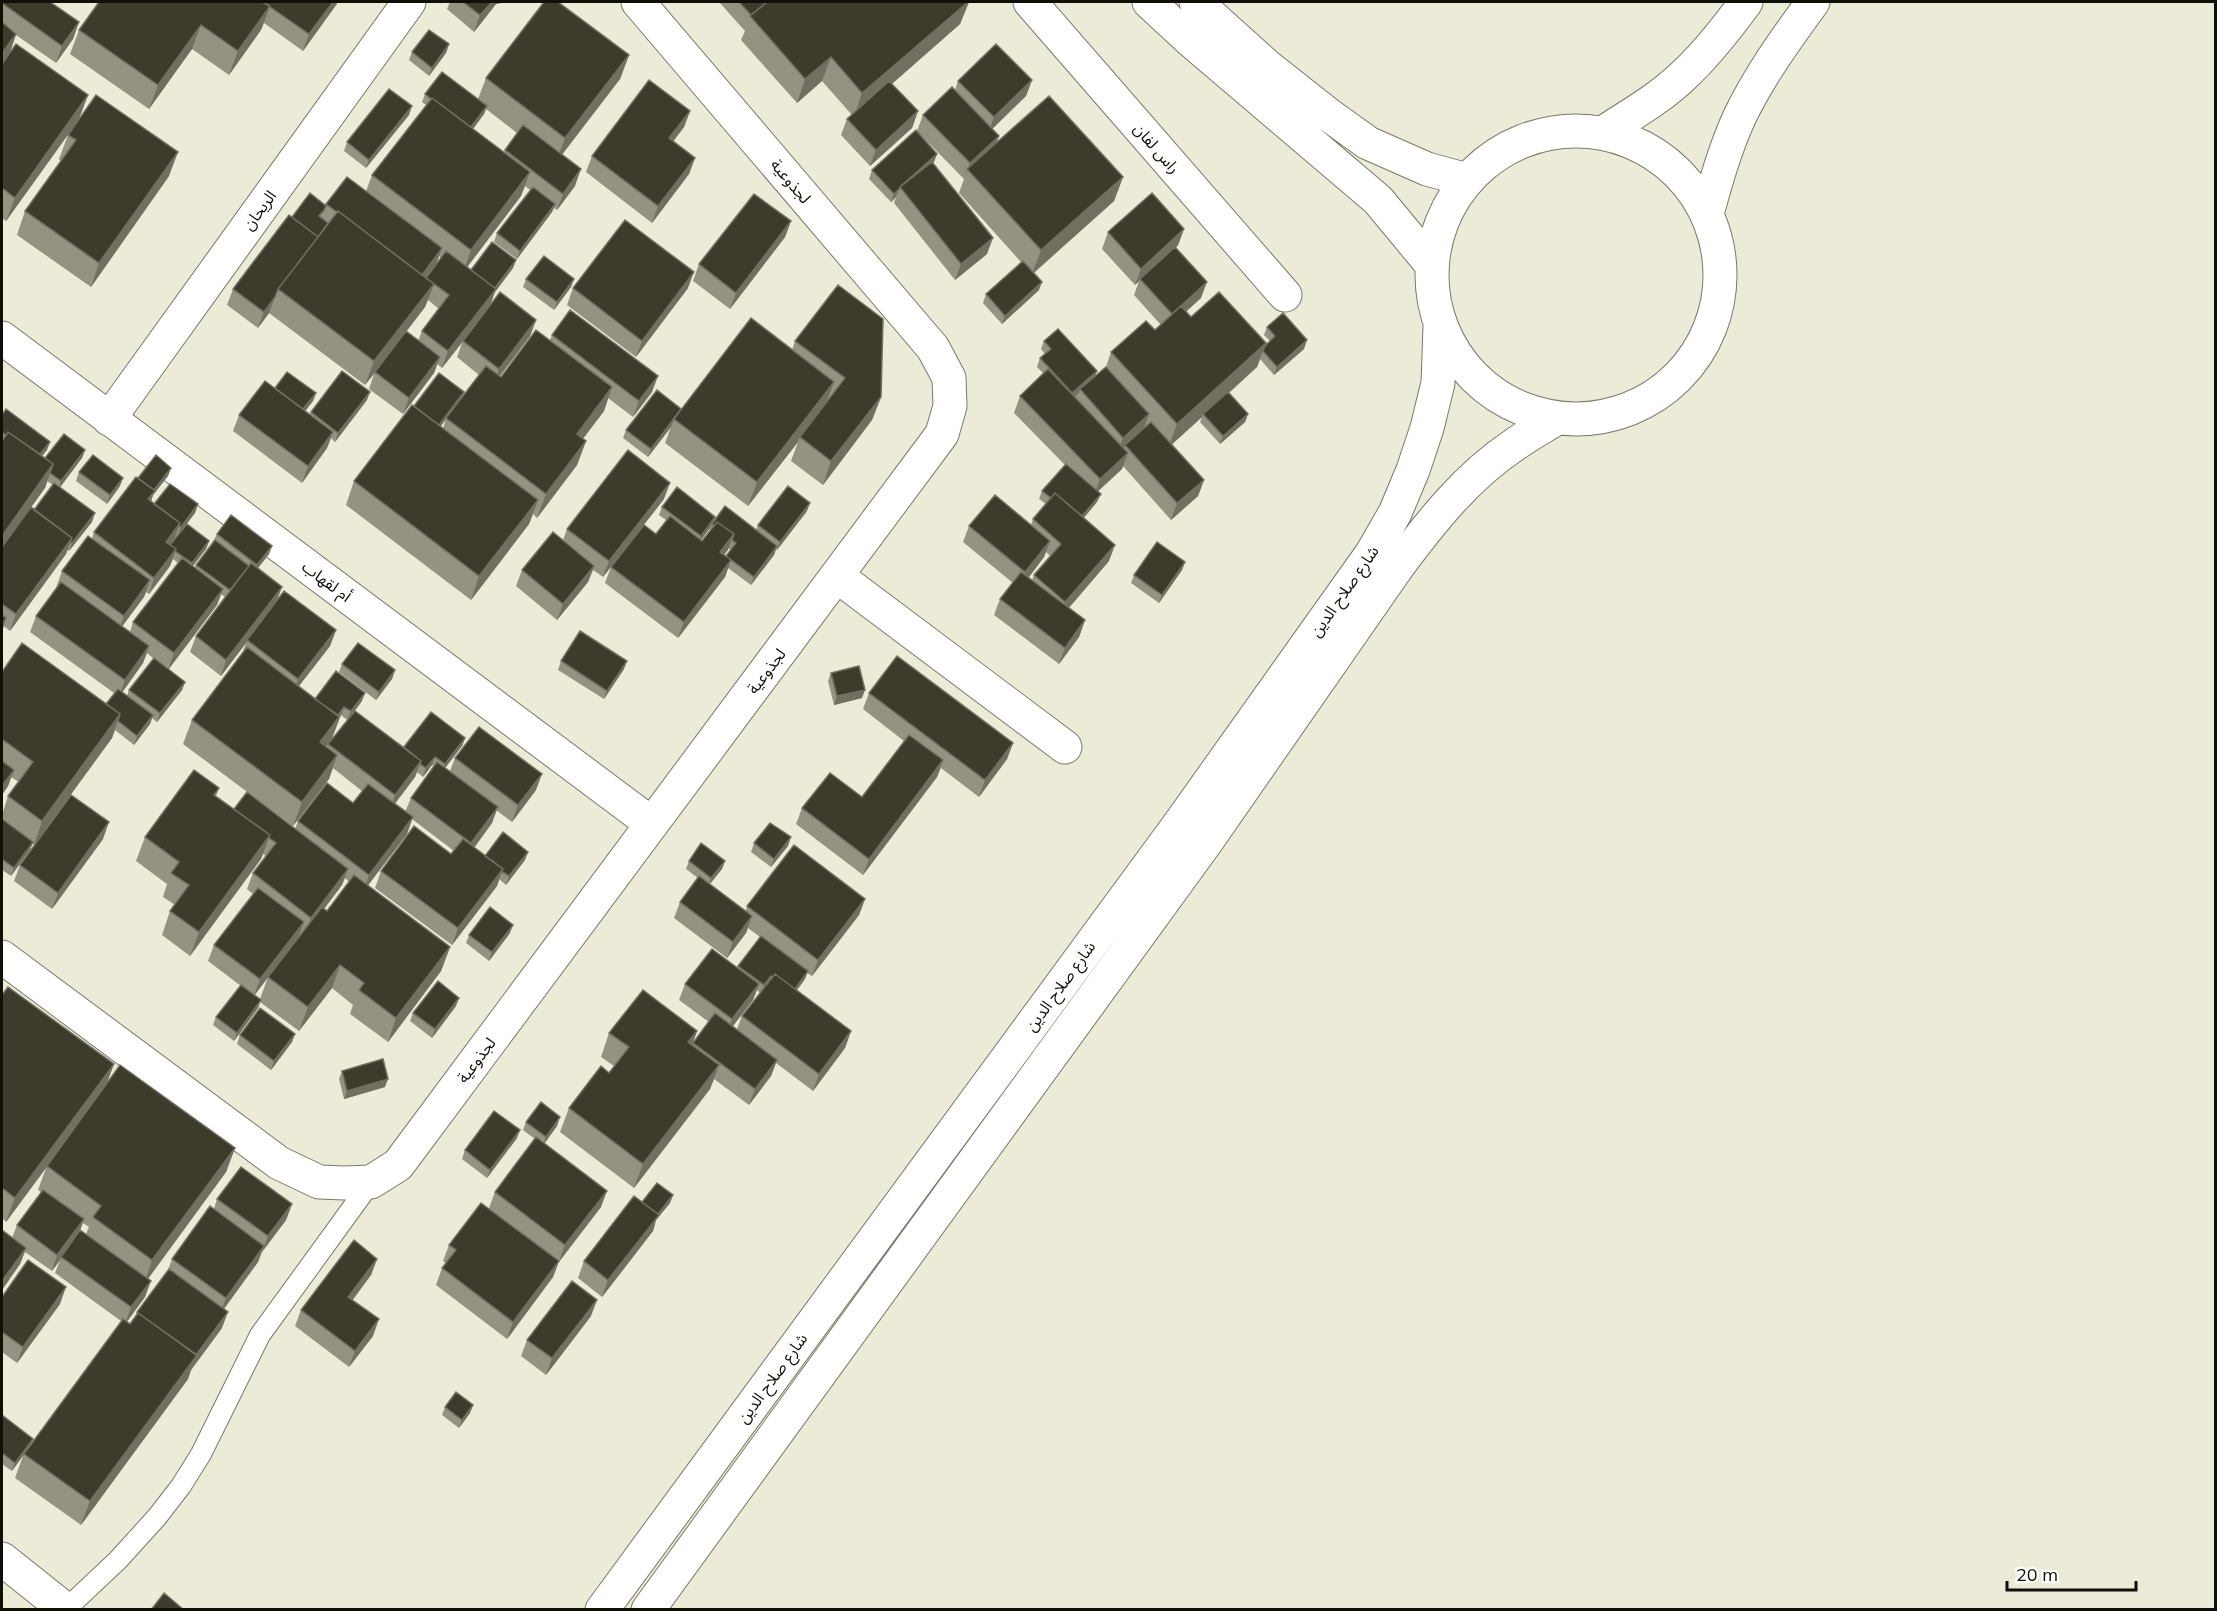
<svg xmlns="http://www.w3.org/2000/svg" width="2217" height="1611" font-family="Mulish,'Noto Sans Arabic',sans-serif">
	<style>
		.lines { fill: none; stroke-linecap: round; stroke-linejoin: round }
		.lane-casing { stroke: #7a7968; stroke-width: 22 }
		.street-casing { stroke: #7a7968; stroke-width: 35 }
		.secondary-casing { stroke: #7a7968; stroke-width: 35 }
		.lane { stroke: #fff; stroke-width: 20 }
		.street { stroke: #fff; stroke-width: 33 }
		.secondary { stroke: #fff; stroke-width: 33 }
		.wall { fill: #949382; fill-rule: evenodd }
		.shaded-wall { fill: #717060 }
		.building { fill: #3c3b2c; stroke: #717060; stroke-width: 1.5 }
		.labels { text-anchor: middle; dominant-baseline: central; stroke-width: 6; stroke-linejoin: round; paint-order: stroke }
		.street-label { font-size: 16px; fill: #101009; stroke: #fff }
	</style>
	<rect width="100%" height="100%" fill="#ecebd8"/>
	<g class="lines">
		<g class="lane-casing">
			<path id="lane" d="M66 1609 118 1560 157 1517 181 1486 201 1454 260 1335 371 1182"/>
		</g>
		<g class="street-casing">
			<path id="street" d="M1030 2 1285 295
				M2 338 652 824
				M109 419 409 2
				M837 576 1065 747
				M2 957 279 1163 319 1182 345 1183 371 1182 398 1165 942 434 950 406 949 378 933 348 638 2
				M2 1559 66 1610"/>
		</g>
		<g class="secondary-casing">
			<path id="secondary" d="M1149 2 1190 40 1378 200 1431 264
				M1196 2 1267 66 1329 115 1368 143 1427 169 1467 180
				M1432 275a144 144 0 1 1 288 0a144 144 0 1 1-288 0Z
				M1603 133C1630 115 1659 99 1683 76 1707 54 1727 28 1746 2
				M1707 214C1716 181 1725 149 1739 118 1759 76 1786 39 1813 2
				M602 1610 1180 823 1372 553 1395 513 1413 470 1427 428 1438 383 1440 326
				M648 1610 1207 841 1396 569C1430 523 1466 477 1514 445 1528 435 1543 427 1557 418"/>
		</g>
		<use href="#lane" class="lane"/>
		<use href="#street" class="street"/>
		<use href="#secondary" class="secondary"/>
	</g>
	<path class="wall" d="M2 2 79 22 73 39 56 63 16 35 10 53 88 95 79 118 169 176 91 287 17 235 25 211 61 161 59 159 68 135 6 221 2 218Z
		M99 2 337 4 303 51 264 23 261 30 229 75 192 49 149 109 70 54 79 30Z
		M450 2H506L496 4 474 32 447 9Z
		M719 2H969L960 24 892 84 918 111 912 128 870 166 841 135 847 119 852 115 822 81 797 103 741 40 745 31Z
		M449 44 446 53 429 76 409 60 412 52Z
		M629 55 620 79 562 155 575 186 557 210 554 208 552 212 517 259 494 242 497 233 530 190 525 186 521 196 467 267 471 270 516 260 513 268 495 292 491 303 536 320 530 336 500 376 501 377 550 340 552 335 652 392 633 417 608 398 604 411 583 439 586 441 577 465 537 518 533 514 529 524 471 600 346 505 354 481 414 406 464 392 461 399 479 375 457 357 462 343 442 368 437 364 434 373 403 414 369 389 374 374 365 385 269 313 258 328 227 305 233 289 292 217 326 206V204L366 191 372 175 426 105 422 102 425 94 478 99 486 78ZM486 109 517 133 504 152 473 129 484 114ZM439 256 441 258 436 265ZM428 300 439 309 422 331 418 341 406 332 425 307ZM446 419 443 428 441 426Z
		M1032 80 1026 96 992 129 999 136 996 144 1123 177 1114 201 1034 273 1039 290 1002 324 983 303 986 294 1021 262 959 193 964 179 917 131 923 115 955 90 958 81Z
		M690 111 684 127 673 141 695 158 689 174 652 223 586 172 592 156Z
		M409 115 366 168 344 151 347 142Z
		M937 154 933 163 987 254 955 280 894 203 896 197 891 202 869 179 872 170Z
		M791 221 785 237 730 309 693 281 699 264Z
		M1184 229 1178 245 1176 248 1201 298 1186 311 1191 317 1266 343 1265 346 1270 341 1264 335 1267 327 1304 349 1274 375 1260 359 1257 367 1229 393 1248 414 1245 422 1220 444 1200 422 1202 417 1172 444 1204 480 1198 496 1171 520 1123 466 1122 469 1098 491 1097 502 1084 518 1109 561 1069 608 1085 620 1079 637 1059 664 994 615 1000 599 1013 583 963 542 969 526 1031 525 1033 519 1046 504 1039 499 1042 491 1065 465 1014 413 1020 396 1043 373 1037 367 1040 358 1045 354 1041 349 1044 341 1097 371 1095 376 1106 367 1111 352 1155 330 1161 325 1134 295 1139 281 1135 285 1102 249 1108 232ZM1046 552 1050 556 1034 575 1032 580 1029 577 1044 557Z
		M526 279H574L571 287 554 310 523 287Z
		M573 288H688L636 357 567 305Z
		M795 341 881 397 872 420 823 485 791 461 798 442 748 506 665 443 671 427 648 457 623 438 626 430 681 409 792 350Z
		M275 388 316 393 313 401 305 411 310 414 311 412 367 400 335 442 331 438 327 448 302 483 233 431 239 415Z
		M2 415 47 450 42 456 45 458 85 450 82 458 60 487 92 522 69 551 67 550 66 554 10 631 4 626 2 632ZM47 481 53 485 34 510 31 507 45 488Z
		M171 468 168 476 153 495 151 502 154 504H198L195 513 182 530 209 541 206 549 193 566 195 568 196 565 214 540 217 534 272 546 269 554 258 568 278 599 336 630 330 646 299 686 315 699 362 701 355 711 404 747 465 738 462 746 445 768 450 771 455 758 536 790 512 822 496 810 492 823 474 848 485 856 525 860 506 885 499 879 497 886 452 945 375 888 381 871 451 854 454 851 412 819 407 834 368 885 450 947 441 971 388 1042 350 1014 353 1005 332 988 299 1031 260 1002 258 1008 234 1041 213 1025 216 1017 241 986 208 961 214 945 253 894 247 889 253 873 266 856 263 854 261 859 190 956 162 935 170 911 175 905 163 897 167 884 136 861 145 837 219 788 216 796 234 809 295 829 298 821 353 803 362 791 333 768 329 779 293 826 183 744 192 720 242 654 246 643 221 676 190 652 196 636 225 597 221 594 217 605 168 670 185 682 182 690 157 722 152 718 150 724 134 745 115 730 112 738 34 845 32 844 30 850 11 876 2 870V815L8 796 19 782 11 777 8 786 2 795V672L106 704 114 693 30 632 36 616 57 588H56L62 571 92 539 94 532 138 478ZM173 559 178 563 133 622 130 632 122 626 144 597 146 592 149 594 170 566ZM147 653 154 659 129 690 127 696 122 692 143 663ZM341 715 347 720 328 744 327 748 326 747 331 741 339 718ZM432 765 434 767 411 798 405 812 395 804 415 777 417 772 423 777ZM345 878 349 882 327 911 324 909 342 885ZM291 947 268 977 260 999 254 995Z
		M79 472 120 486 107 504 76 481Z
		M664 499 603 577 593 570 588 582 557 620 516 586 522 570 563 540 567 529Z
		M662 507 714 522 756 530 758 525 807 511 777 550 776 549 774 555 751 585 728 568 725 577 678 638 605 583 611 567 656 534 666 520 659 515ZM710 528 709 533 702 541 701 540ZM728 548 731 550 726 557 724 555Z
		M1185 562 1182 570 1159 603 1131 583 1134 575Z
		M561 661 624 669 604 699 558 670Z
		M342 664 395 670 392 679 376 700 339 672Z
		M831 673 862 698 834 705 828 681Z
		M869 693 1013 743 1007 759 979 797 941 768 937 777 863 875 796 824 802 808 862 797 904 741 863 709Z
		M103 839 52 909 14 881 20 865Z
		M754 843 788 846 771 867 751 852Z
		M689 861H725L722 869 710 884 746 911 747 906 865 899 859 915 812 976 807 973 805 979 797 990 851 1031 845 1048 813 1091 776 1063 771 1076 749 1105 714 1079 710 1089 634 1188 560 1132 569 1108 609 1073 614 1066 601 1057 609 1033 697 1031 692 1045 693 1043 709 1022 679 1000 685 984 737 968 760 937 748 928 746 933 727 958 674 918 680 902 698 878 686 869ZM757 990 760 993 742 1016 737 1029 733 1026 753 1000Z
		M510 933 489 961 466 943 469 935Z
		M2 995 114 1064 106 1085 235 1148 226 1172 148 1279 145 1297 127 1322 130 1324 135 1317 137 1312 168 1270 172 1259 214 1209 217 1199 292 1204 286 1220 262 1252 258 1262 224 1309 222 1328 191 1370 188 1379 81 1525 15 1478 23 1456 12 1471 2 1464V1415L31 1444 121 1321 55 1273 60 1260 52 1271 25 1252 20 1264 2 1290V1230L12 1238 17 1225 41 1192 38 1190 46 1168 6 1222 2 1218ZM83 1223 89 1227 86 1234 80 1231Z
		M456 1006 432 1038 410 1021 413 1013Z
		M295 1034 292 1042 271 1070 237 1044 240 1035Z
		M342 1071 385 1087 344 1099 339 1079Z
		M526 1122 557 1126 545 1143 601 1207 559 1261 553 1277 507 1339 436 1285 442 1268 446 1263 443 1261 449 1245 489 1208 495 1192 535 1139 523 1130Z
		M517 1138 487 1178 462 1159 465 1150Z
		M673 1195 670 1203 656 1220 653 1231 602 1297 578 1278 584 1261 642 1202Z
		M377 1259 371 1275 353 1300 373 1336 349 1367 295 1326 301 1310Z
		M2 1297 60 1304 17 1363 2 1352Z
		M591 1316 546 1375 521 1356 527 1340Z
		M473 1405 470 1413 459 1428 442 1415 445 1407Z"/>
	<path class="shaded-wall" d="M333 2H338L303 51 309 34Z
		M492 2H506L496 4 474 32 480 15Z
		M968 2H969L960 24 854 117 862 93Z
		M270 6 261 30 229 75 238 51Z
		M79 22 73 39 56 63 62 46Z
		M201 25 192 49 149 109 158 85Z
		M16 34 8 58 2 66V53Z
		M449 44 446 53 429 76 432 68Z
		M629 55 620 79 556 162 565 138Z
		M831 57 822 81 797 103 805 79Z
		M1032 80 1026 96 988 133 994 117Z
		M88 95 79 119 6 221 15 198Z
		M412 106 409 115 366 168 369 160Z
		M487 106 484 114 467 137 470 128Z
		M690 111 684 127 663 155 669 138Z
		M918 111 912 128 870 166 876 150Z
		M999 136 993 152 967 169 964 179 970 163Z
		M178 152 169 176 91 287 99 263Z
		M937 154 934 162 903 191 900 188Z
		M695 158 689 174 652 223 658 206Z
		M581 169 575 186 557 210 563 194Z
		M530 172 521 196 462 274 471 250Z
		M1123 177 1114 201 1032 274 1041 250Z
		M899 189 896 197 891 202 894 194Z
		M555 204 552 212 517 259 520 251Z
		M791 221 785 237 730 309 736 293Z
		M1184 229 1178 245 1141 279H1140L1139 281 1135 285 1141 269Z
		M993 238 987 254 955 280 961 264Z
		M442 248 436 265 415 293 421 276Z
		M516 260 513 268 495 292 490 305 442 368 448 351Z
		M694 272 688 288 636 357 642 341Z
		M574 279 571 287 554 310 557 302Z
		M1042 282 1039 290 1002 324 1005 316Z
		M1207 282 1201 298 1166 330 1172 314Z
		M434 284 425 307 365 385 374 361Z
		M275 297 269 313 258 328 264 312Z
		M536 320 530 336 493 385 499 369Z
		M1307 340 1304 349 1274 375 1277 367Z
		M1266 343 1257 367 1204 415 1203 414 1202 417 1168 448 1177 424Z
		M440 357 434 373 403 414 409 398Z
		M1097 371 1094 379 1080 389 1079 393 1069 401 1072 393Z
		M658 376 652 392 633 417 639 401Z
		M834 382 825 406 800 437 798 442 748 506 757 482Z
		M612 387 604 411 568 458 577 434Z
		M370 392 367 400 335 442 338 433Z
		M464 392 460 400 429 442 432 434Z
		M316 393 313 401 299 419 302 410Z
		M881 397 872 420 823 485 831 461Z
		M681 409 674 419 671 427 648 457 651 449Z
		M1149 414 1143 431 1125 445 1124 448 1117 454 1123 438Z
		M1248 414 1245 422 1220 444 1223 436Z
		M333 432 327 448 302 483 308 466Z
		M586 441 577 465 537 518 546 494Z
		M50 442 47 450 34 466 37 458Z
		M85 450 82 458 58 490 61 481Z
		M1128 453 1122 469 1094 495 1100 479Z
		M53 464 45 488 2 548V536Z
		M171 468 168 476 153 495 149 507 148 499 152 492Z
		M123 478 120 486 107 504 110 495Z
		M1204 480 1198 496 1171 520 1177 503Z
		M670 483 664 499 603 577 609 561Z
		M1101 494 1097 502 1074 529 1077 521Z
		M538 500 529 524 471 600 479 576Z
		M810 503 807 511 777 550 780 542Z
		M198 504 195 513 178 535 181 527Z
		M95 513 92 522 69 551 72 543Z
		M715 517 712 525V524L710 528 698 544 701 536Z
		M180 523 174 540 160 558 166 542Z
		M734 534 728 550 714 568 720 552Z
		M72 538 66 554 10 631 16 614Z
		M209 541 206 549 189 571 192 563Z
		M1050 541 1044 557 1020 589 1025 572Z
		M1115 545 1109 561 1059 619 1065 602Z
		M272 546 269 554 254 573 257 565Z
		M777 546 774 555 751 585 754 577Z
		M176 549 170 566 149 594 154 578Z
		M731 560 725 577 678 638 684 622Z
		M1185 562 1182 570 1159 603 1162 595Z
		M594 566 588 582 557 620 563 604Z
		M150 580 144 597 118 632 124 616Z
		M282 587 276 603 247 640 246 643 221 676 226 660Z
		M223 589 217 605 168 670 174 653Z
		M6 618 2 632V625Z
		M1085 620 1079 637 1059 664 1065 648Z
		M336 630 330 646 292 695 298 679Z
		M149 646 143 663 119 697 125 680Z
		M627 661 624 669 604 699 607 691Z
		M395 670 392 679 376 700 379 692Z
		M185 682 182 690 157 722 160 713Z
		M865 690 862 698 834 705 837 696Z
		M365 693 362 701 347 720 351 711Z
		M344 707 331 741 311 766 320 742 332 724Z
		M120 714 112 738 34 845 42 821Z
		M153 715 150 724 134 745 137 736Z
		M465 738 462 746 442 772 445 764Z
		M1013 743 1007 759 979 797 985 780Z
		M337 755 329 779 293 826 302 802Z
		M435 757 432 765 423 777 426 768Z
		M943 760 937 777 863 875 869 859Z
		M421 761 415 777 389 811 395 795Z
		M14 770 8 786 2 795V786Z
		M542 774 536 790 512 822 518 805Z
		M498 807 492 823 465 860 471 843Z
		M413 817 407 834 363 892 369 875Z
		M109 822 103 839 52 909 58 893Z
		M270 835 261 859 190 956 199 932Z
		M791 837 788 846 771 867 774 859Z
		M33 842 30 850 11 876 14 868Z
		M528 852 525 860 506 885 509 876Z
		M725 861 722 869 708 886 711 878Z
		M348 869 342 885 305 934 311 918Z
		M503 869 497 886 452 945 458 928Z
		M865 899 859 915 812 976 818 960Z
		M752 916 746 933 727 958 733 942Z
		M304 922 298 938 254 996 260 979Z
		M513 925 510 933 489 961 492 952Z
		M450 947 441 971 388 1042 396 1018Z
		M340 965 332 988 299 1031 308 1007Z
		M808 971 805 979 789 1001 792 993Z
		M771 976 767 985 761 993 764 985Z
		M759 984 753 1000 726 1035 732 1019Z
		M459 998 456 1006 432 1038 435 1029Z
		M261 1000 258 1008 234 1041 237 1033Z
		M697 1031 689 1055 688 1042Z
		M851 1031 845 1048 813 1091 819 1074Z
		M295 1034 292 1042 271 1070 274 1061Z
		M777 1060 771 1076 749 1105 755 1089Z
		M114 1064 105 1088 6 1222 15 1198Z
		M719 1065 710 1089 634 1188 643 1164Z
		M388 1079 385 1087 344 1099 347 1091Z
		M560 1117 557 1126 543 1145 546 1137Z
		M520 1130 517 1138 487 1178 490 1170Z
		M235 1148 226 1172 144 1284 152 1260Z
		M607 1191 601 1207 559 1262 565 1245Z
		M673 1195 670 1203 656 1220 653 1231 602 1297 608 1280Z
		M292 1204 286 1220 262 1252 268 1236Z
		M84 1219 78 1235 61 1257 60 1260 52 1271 57 1255Z
		M264 1246 258 1262 220 1314 226 1298Z
		M26 1248 20 1264 2 1290V1281Z
		M377 1259 371 1275 342 1313 348 1297Z
		M559 1261 553 1277 507 1339 513 1322Z
		M151 1281 145 1297 125 1324 131 1307Z
		M66 1287 60 1304 17 1363 23 1347Z
		M597 1300 591 1316 546 1375 552 1358Z
		M228 1312 222 1328 191 1370 188 1379 81 1525 90 1501Z
		M379 1319 373 1336 349 1367 355 1351Z
		M473 1405 470 1413 459 1428 462 1420Z
		M33 1439 30 1447 24 1454 12 1471 15 1463Z"/>
	<path class="building" d="M2 2H50L79 22 62 46 2 3Z
		M99 2H263L270 6 238 51 201 25 158 85 79 30Z
		M263 2H333L309 34Z
		M463 2H492L480 15Z
		M544 2H558L629 55 565 138 486 78Z
		M739 2H767L751 15Z
		M767 2H968L862 93 831 57 805 79 750 16Z
		M2 22 16 34 2 53Z
		M429 30 449 44 432 68 412 52Z
		M16 44 88 95 15 198 2 188V64Z
		M996 44 1032 80 994 117 958 81Z
		M442 72 487 106 471 127 432 98 431 99 425 94Z
		M649 80 690 111 669 138 695 158 658 206 592 156Z
		M889 81 918 111 876 150 847 119Z
		M952 87 999 136 970 163 923 115Z
		M389 89 412 106 369 160 347 142Z
		M96 95 178 152 99 263 25 211 76 140 68 135Z
		M1049 96 1123 177 1041 250 967 169Z
		M432 98 530 172 471 250 372 175Z
		M523 125 581 169 563 194 505 150Z
		M916 130 937 154 900 187 899 189 894 194 872 170Z
		M932 162 993 238 961 264 900 187Z
		M347 177 442 248 422 275 338 211 337 212 326 204Z
		M533 187 555 204 520 251 497 233Z
		M310 193 326 206 324 210 319 216 328 223 318 237 292 217Z
		M1152 193 1184 229 1141 269 1108 232Z
		M754 194 791 221 736 293 699 264Z
		M338 211 434 284 374 361 278 289Z
		M289 215 318 237 278 289 275 297 264 312 233 289Z
		M625 220 694 272 642 341 573 288Z
		M492 242 516 260 495 288 471 270Z
		M1175 247 1207 282 1172 314 1140 279Z
		M446 251 496 289 448 351 422 331 449 295 426 278Z
		M544 256 574 279 557 302 526 279Z
		M1023 261 1042 282 1005 316 986 294Z
		M838 285 883 319 881 397 831 461 800 437 845 378 795 341Z
		M500 292 536 320 499 369 463 341Z
		M1219 292 1266 343 1177 424 1111 352 1146 321 1155 330 1181 306 1191 317Z
		M570 310 658 376 639 401 552 335Z
		M1283 313 1307 340 1277 367 1263 351 1265 346 1275 336 1267 327Z
		M751 318 834 382 757 482 674 419Z
		M1058 329 1097 371 1072 393 1040 358 1051 349 1044 341Z
		M536 330 612 387 577 434 586 441 546 494 446 418 486 366 501 377Z
		M406 331 440 357 409 398 375 372Z
		M1106 367 1149 414 1123 438 1080 389Z
		M1048 369 1128 453 1100 479 1020 396Z
		M342 371 370 392 338 433 311 412Z
		M287 372 316 393 303 409 275 388Z
		M439 373 464 392 439 425 414 406Z
		M265 381 333 432 308 466 239 415Z
		M657 390 681 409 651 449 626 430Z
		M1228 392 1248 414 1223 436 1203 414Z
		M412 405 538 500 479 576 354 481Z
		M6 409 50 442 40 454 8 432 6 435 2 432V415Z
		M1151 422 1204 480 1177 503 1125 445Z
		M8 432 53 464 2 536V441Z
		M64 434 85 450 61 481 50 473 53 464 45 458Z
		M628 450 670 483 609 561 567 529Z
		M93 455 123 478 110 495 79 472Z
		M156 455 171 468 154 490 138 478Z
		M1066 464 1101 494 1082 516 1055 493 1051 498 1042 491Z
		M136 477 155 491 148 499 180 523 166 542 176 549 154 578 94 532Z
		M54 483 95 513 72 543 70 542 72 538 34 510Z
		M170 484 198 504 181 527 179 525 180 523 154 504Z
		M788 486 810 503 780 542 758 525Z
		M677 487 715 517 701 536 662 507Z
		M1055 493 1115 545 1065 602 1034 575 1061 544 1033 519Z
		M995 495 1050 541 1025 572 969 526Z
		M725 506 777 546 754 577 726 556 736 543 732 540 734 534 717 522 714 526 712 524Z
		M31 507 72 538 16 614 2 604V547Z
		M231 515 272 546 257 565 217 534Z
		M670 516 702 541 717 522 734 534 720 552 731 560 684 622 611 567 644 525 656 534Z
		M187 524 209 541 192 563 175 551 176 549 170 545Z
		M553 532 594 566 563 604 522 570Z
		M88 536 150 580 124 616 62 571Z
		M215 540 249 566 230 590 196 565Z
		M1157 542 1185 562 1162 595 1134 575Z
		M182 558 223 589 174 653 133 622Z
		M251 563 282 587 226 660 196 636Z
		M1021 572 1085 620 1065 648 1000 599Z
		M61 582 149 646 125 680 36 616Z
		M284 591 336 630 298 679 247 640Z
		M2 615 6 618 2 625Z
		M580 631 627 661 607 691 561 661Z
		M22 643 120 714 42 821 8 796 33 762 2 739V672Z
		M358 643 395 670 379 692 342 664Z
		M247 647 339 717 320 742 337 755 302 802 192 720Z
		M897 656 1013 743 985 780 869 693Z
		M154 658 185 682 160 713 129 690Z
		M859 666 865 690 837 696 831 673Z
		M336 671 365 693 351 711 344 707 338 715 315 699Z
		M118 689 153 715 137 736 118 721 120 714 106 704Z
		M355 711 421 761 395 795 328 744Z
		M431 712 465 738 445 764 435 757 426 768 420 764 421 761 404 747Z
		M479 727 542 774 518 805 455 758Z
		M909 735 943 760 869 859 802 808 830 773 862 797Z
		M2 761 14 770 2 786Z
		M437 762 498 807 471 843 411 798Z
		M194 770 219 788 214 795 270 835 199 932 170 911 189 885 171 873 179 862 145 837Z
		M327 783 353 803 368 784 413 817 369 875 298 821Z
		M247 792 348 869 311 918 253 873 276 843 269 838 270 835 234 809Z
		M71 795 109 822 58 893 20 865Z
		M2 819 33 842 14 868 2 859Z
		M770 823 791 837 774 859 754 843Z
		M414 826 451 854 463 839 503 869 458 928 381 871Z
		M503 832 528 852 509 876 501 871 503 869 485 856Z
		M701 843 725 861 711 878 689 861Z
		M794 845 865 899 818 960 747 906Z
		M354 875 450 947 396 1018 359 990 364 983 340 965 308 1007 268 977 322 907 327 911Z
		M699 876 752 916 733 942 680 902Z
		M258 888 304 922 260 979 214 945Z
		M490 907 513 925 492 952 469 935Z
		M761 936 808 971 795 989 775 974 772 978 771 976 764 985 738 966Z
		M712 949 759 984 732 1019 685 984Z
		M775 974 851 1031 819 1074 742 1016Z
		M438 981 459 998 435 1029 413 1013Z
		M241 985 261 1000 237 1033 216 1017Z
		M8 987 114 1064 15 1198 2 1188V995Z
		M643 990 697 1031 688 1042 719 1065 643 1164 569 1108 601 1066 609 1073 629 1047 609 1033Z
		M260 1008 295 1034 274 1061 240 1035Z
		M715 1013 777 1060 755 1089 693 1043Z
		M383 1059 388 1079 347 1091 342 1071Z
		M120 1065 235 1148 152 1260 93 1217 101 1206 47 1166Z
		M541 1102 560 1117 546 1137 526 1122Z
		M494 1111 520 1130 490 1170 465 1150Z
		M536 1137 607 1191 565 1245 495 1192Z
		M241 1167 292 1204 268 1236 217 1199Z
		M657 1183 673 1195 658 1214 642 1202Z
		M43 1190 84 1219 57 1255 17 1225Z
		M634 1196 659 1215 608 1280 584 1261Z
		M481 1203 559 1261 513 1322 442 1268 456 1250 449 1245Z
		M210 1206 264 1246 226 1298 172 1259Z
		M2 1230 26 1248 2 1281Z
		M80 1230 151 1281 131 1307 61 1257Z
		M354 1240 377 1259 348 1297 379 1319 355 1351 301 1310Z
		M28 1260 66 1287 23 1347 2 1332V1297Z
		M169 1269 228 1312 196 1355 137 1312Z
		M572 1281 597 1300 552 1358 527 1340Z
		M138 1313 197 1355 90 1501 24 1454 123 1319 130 1324Z
		M456 1392 473 1405 462 1420 445 1407Z
		M2 1415 33 1439 15 1463 2 1453Z
		M164 1593 184 1610H151Z"/>
	<g class="labels">
		<g class="street-label">
			<text transform="translate(1157 148) rotate(49)">راس لفان</text>
			<text transform="translate(791 181) rotate(50)">لجذوعية</text>
			<text transform="translate(259 210) rotate(-54)">الريحان</text>
			<text transform="translate(327 581) rotate(37)">أم لقهاب</text>
			<text transform="translate(1344 591) rotate(-55)">شارع صلاح الدين</text>
			<text transform="translate(766 671) rotate(-53)">لجذوعية</text>
			<text transform="translate(1060 986) rotate(-54)">شارع صلاح الدين</text>
			<text transform="translate(476 1060) rotate(-53)">لجذوعية</text>
			<text transform="translate(772 1378) rotate(-54)">شارع صلاح الدين</text>
		</g>
	</g>
	<rect width="2217" height="1611" fill="none" stroke="#101009" stroke-width="6"/>
	<path d="M2007 1581v9h129v-9" fill="none" stroke="#101009" stroke-width="3"/>
	<text x="2016" y="1581" font-size="18" fill="#101009" stroke="#ffffff" stroke-width="4.5" paint-order="stroke">20 m</text>
</svg>
